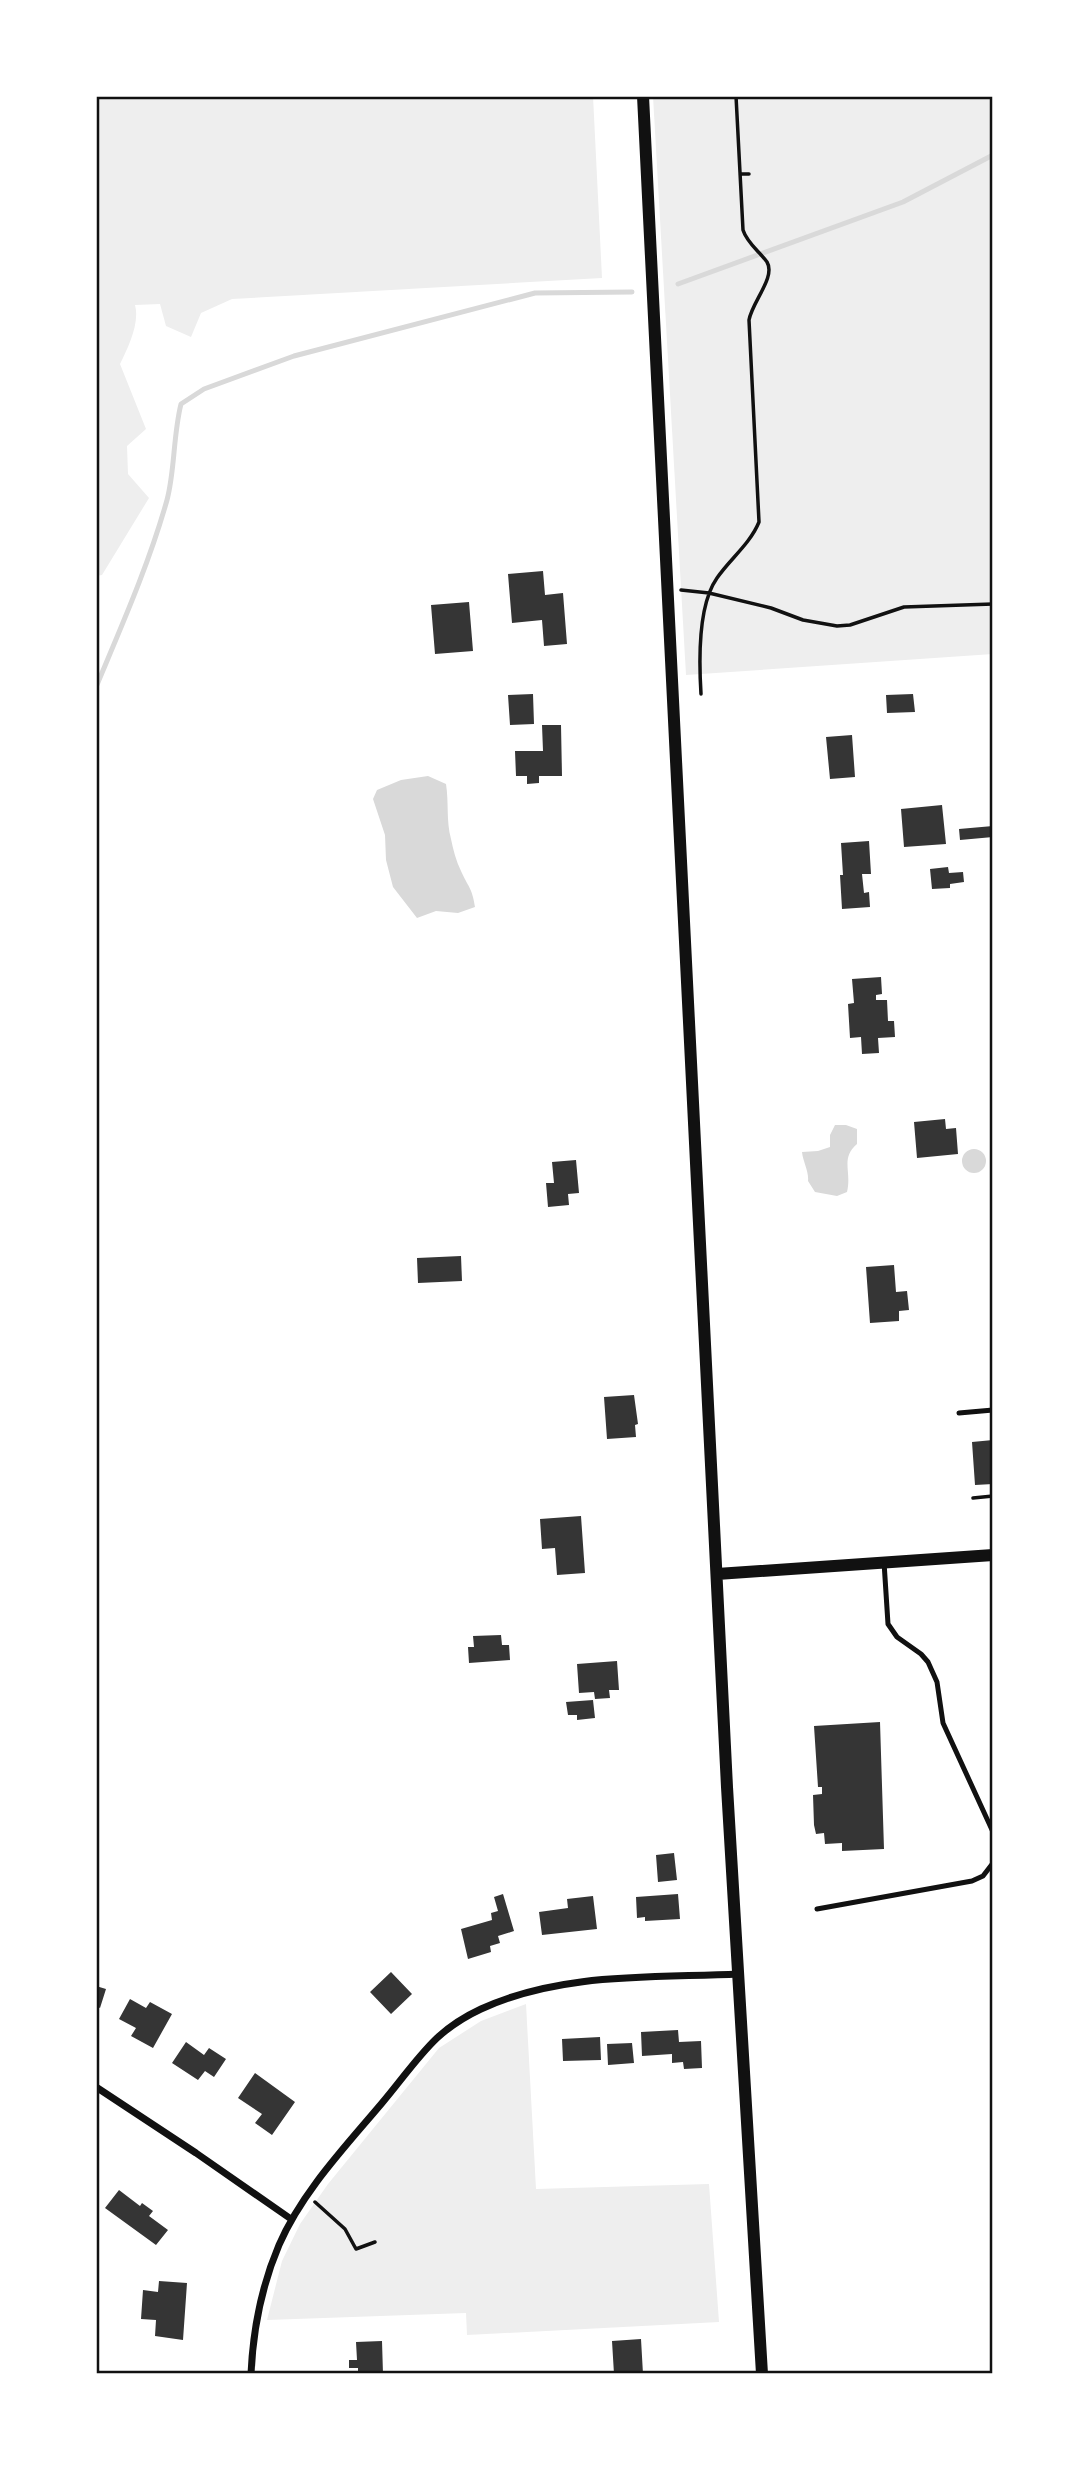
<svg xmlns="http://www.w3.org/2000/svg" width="1089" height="2470" font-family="'Titillium Web',sans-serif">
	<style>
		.green { fill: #eee }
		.water { fill: #d9d9d9 }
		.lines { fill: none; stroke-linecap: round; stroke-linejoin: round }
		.stream { stroke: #d9d9d9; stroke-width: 5 }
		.building { fill: #353535 }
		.path { stroke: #111; stroke-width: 3.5 }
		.service { stroke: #111; stroke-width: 5 }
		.minor { stroke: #111; stroke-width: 7 }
		.tertiary { stroke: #111; stroke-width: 12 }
		.neatline { fill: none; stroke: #111; stroke-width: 2.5 }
	</style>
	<rect width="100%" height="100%" fill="#fff"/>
	<path class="green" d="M96 96H593L602 278 232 299 201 313 191 337 166 326 160 304 135 305C140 323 128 348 120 364L146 429 127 446 128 474 149 498 102 575 96 576Z
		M653 96H993V654L686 675Z
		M526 2004 536 2189 709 2184 719 2322 467 2335 466 2313 267 2320 282 2261 300 2224 328 2184 439 2048 481 2021Z"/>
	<path class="water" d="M428 776 446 784C449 803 446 820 451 839 453 849 456 861 461 871 468 887 472 887 475 907L458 913 436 911 417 918 393 887 386 860 385 835 373 799 377 790 401 780Z
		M835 1125H846L857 1129V1144C840 1159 852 1171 847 1192L837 1196 815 1192 808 1181C809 1171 803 1162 802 1152L818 1151 830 1147V1135Z
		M962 1161a12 12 0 1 1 24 0a12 12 0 1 1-24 0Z"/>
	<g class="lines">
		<path class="stream" d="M678 284 903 202 993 155
			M96 687C122 625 149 564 167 500 175 470 173 436 181 404L204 389 294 356 535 293 632 292"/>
	</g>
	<path class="building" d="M543 571 545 595 563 593 567 644 544 646 542 620 512 623 508 574Z
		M469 602 473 651 435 654 431 605Z
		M533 694 534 724 510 725 508 695Z
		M913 694 915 712 887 713 886 695Z
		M542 725H561L562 776H539V783L527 784V776H516L515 751H543Z
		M852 735 855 777 830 779 826 737Z
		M942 805 946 844 904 847 901 809Z
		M993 826V837L960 840 959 829Z
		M869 841 871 874H862L864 893 869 892 870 907 842 909 840 875H843L841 843Z
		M948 867 949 873 963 872 964 882 950 884V888L932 889 930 869Z
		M881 977 882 994 876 995V1000H887L888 1021H894L895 1037 878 1038 879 1053 862 1054 861 1037 850 1038 848 1004 854 1003 852 979Z
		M945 1119 946 1129 956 1128 958 1154 917 1158 914 1122Z
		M576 1160 579 1193 568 1194 569 1205 548 1207 546 1183H554L552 1162Z
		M461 1256 462 1281 418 1283 417 1258Z
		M894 1265 896 1292 907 1291 909 1310 899 1311V1321L870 1323 866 1267Z
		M634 1395 638 1424 635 1425 636 1437 607 1439 604 1397Z
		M993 1440V1484L975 1485 972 1442Z
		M581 1516 585 1573 557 1575 555 1548 542 1549 540 1519Z
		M501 1635 502 1645H509L510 1660 469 1663 468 1647H474L473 1636Z
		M617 1661 619 1690H609L610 1698 595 1699 594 1692 579 1693 577 1664Z
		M593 1700 595 1718 577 1720V1715H568L566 1702Z
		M880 1722 884 1849 842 1851V1843L825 1844 824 1833 816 1834 814 1825 813 1795 822 1794V1787H818L814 1726Z
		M674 1853 677 1880 658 1882 656 1855Z
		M503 1894 514 1931 498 1936 500 1943 490 1946 491 1952 468 1959 461 1929 492 1920 491 1913 498 1911 494 1897Z
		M678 1894 680 1919 645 1921V1917L637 1918 636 1897Z
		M593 1896 597 1929 542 1935 539 1912 568 1908 567 1899Z
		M391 1972 412 1994 391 2014 370 1992Z
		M96 1986 106 1989 100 2008 96 2006Z
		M130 1999 146 2008 150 2002 172 2014 153 2048 131 2036 136 2028 119 2019Z
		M678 2030 679 2042 701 2041 702 2068 684 2069 683 2062 672 2063V2054L642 2056 641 2032Z
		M600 2037 601 2060 563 2061 562 2039Z
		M186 2042 204 2055 209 2048 226 2059 214 2077 205 2071 198 2080 172 2063Z
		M632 2043 634 2063 608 2065 607 2044Z
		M255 2073 295 2102 272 2135 255 2123 262 2114 238 2098Z
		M119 2190 140 2206 142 2203 153 2211 149 2216 168 2230 156 2245 105 2208Z
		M159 2281 187 2283 183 2340 155 2336 156 2320 141 2319 143 2290 158 2292Z
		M641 2339 643 2374H614L612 2341Z
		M382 2341 383 2374H358V2368H349V2360H357L356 2342Z"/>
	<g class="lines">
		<path class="path" d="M740 174H749
			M681 590 709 593 771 608 803 620 837 626 850 625 904 607 993 604
			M701 694C699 662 698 605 717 578 730 559 750 544 759 522L749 320C752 302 776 277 767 262 759 251 747 243 743 230L736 96
			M992 1484 993 1495
			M973 1498 993 1496
			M315 2202 345 2229 356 2249 375 2242"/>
		<path class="service" d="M959 1413 993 1410
			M884 1562 888 1624 897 1637 921 1654 928 1662 937 1682 943 1723 993 1832
			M817 1909 972 1881 983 1876 993 1863"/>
		<path class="minor" d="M96 2087 196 2153 291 2219
			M251 2374C253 2330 262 2285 279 2245 302 2192 345 2147 382 2103 400 2082 417 2057 437 2038 450 2026 466 2016 481 2009 561 1972 652 1978 738 1974"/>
		<path class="tertiary" d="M643 96 727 1787 762 2374
			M717 1574 993 1555"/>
	</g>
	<rect width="1089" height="2470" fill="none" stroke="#ffffff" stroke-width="196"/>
	<rect x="98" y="98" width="893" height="2274" class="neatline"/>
</svg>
